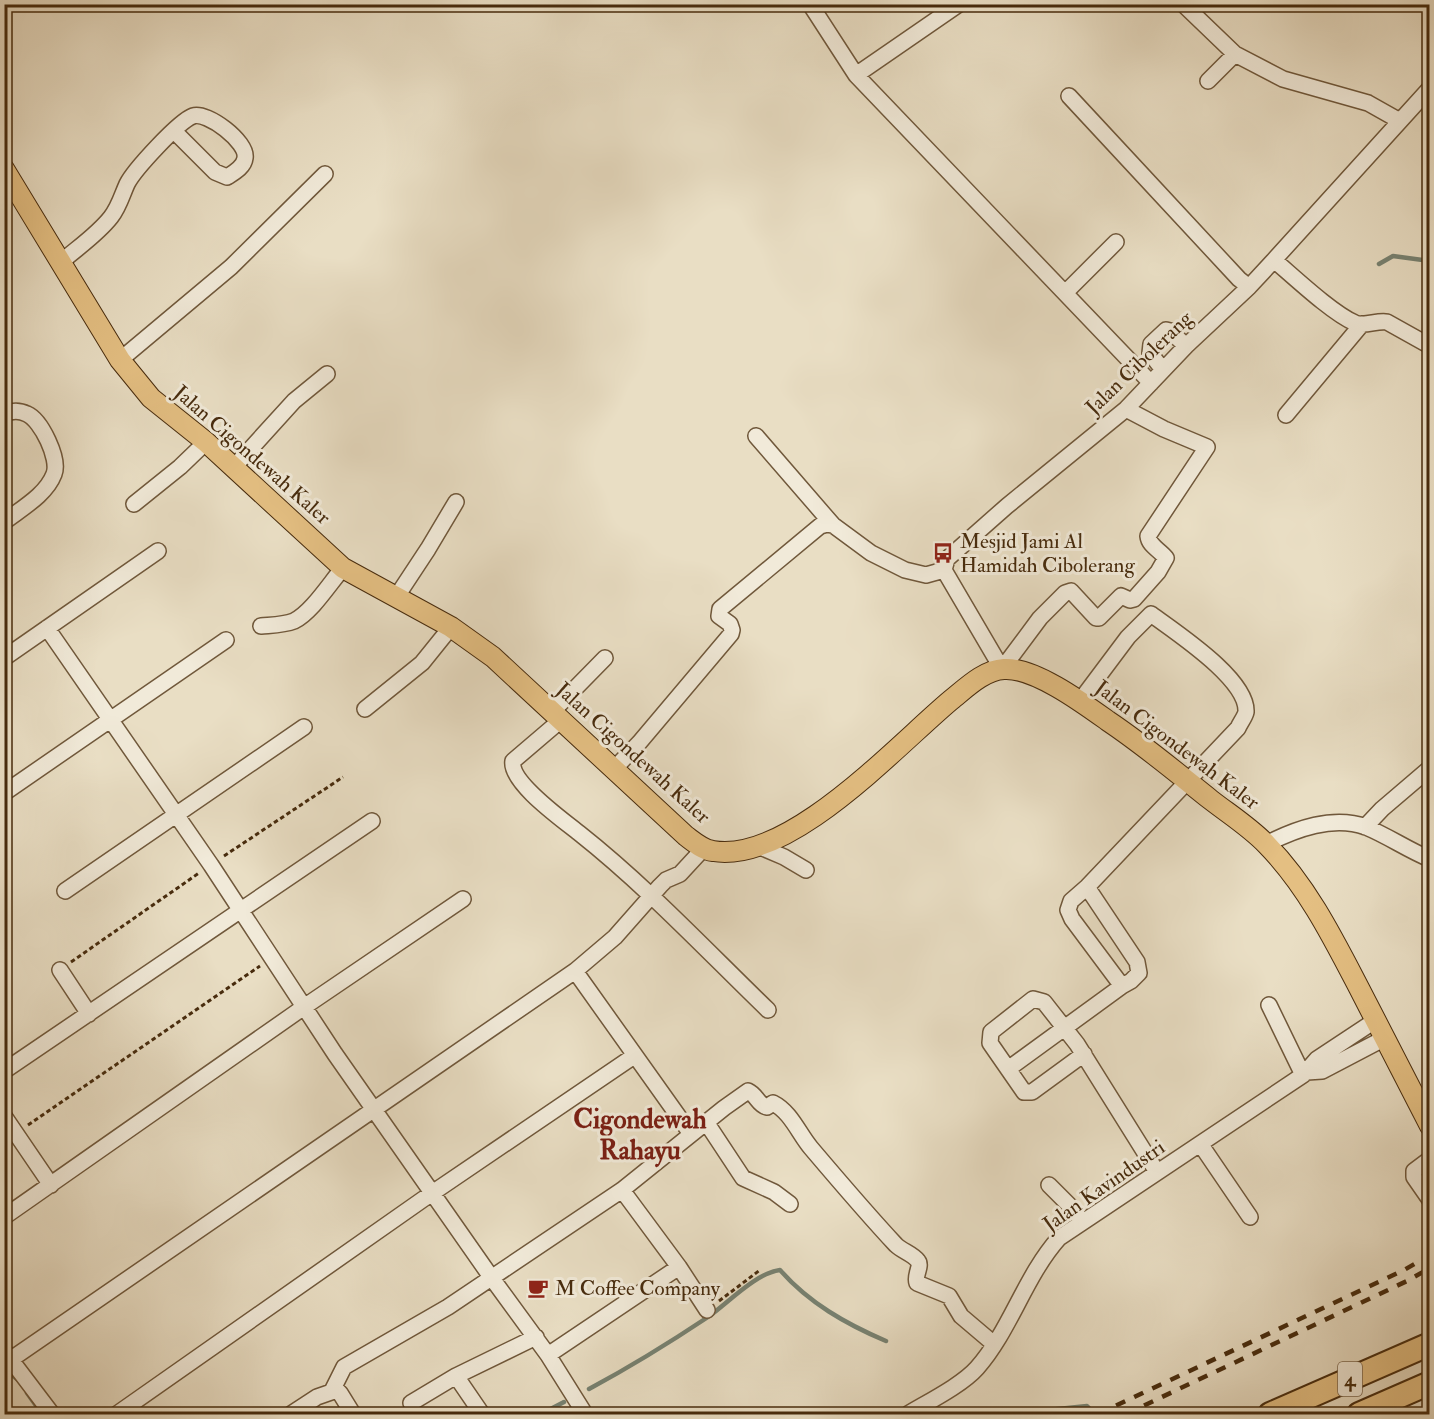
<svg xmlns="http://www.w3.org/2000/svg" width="1434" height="1419" font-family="'IM FELL Double Pica',serif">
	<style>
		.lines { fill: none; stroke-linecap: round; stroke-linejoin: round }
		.stream { stroke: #778272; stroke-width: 4.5 }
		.minor-casing { stroke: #70583b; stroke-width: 18 }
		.major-casing { stroke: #472b0d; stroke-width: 22 }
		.highway-casing { stroke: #472b0d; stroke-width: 26 }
		.path { stroke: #472b0d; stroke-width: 3; stroke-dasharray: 4.5 3; stroke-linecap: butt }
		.minor { stroke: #f1ead9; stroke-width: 15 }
		.major { stroke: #e4bf82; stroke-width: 20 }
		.highway { stroke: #e4bf82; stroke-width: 22 }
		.rail { stroke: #472b0d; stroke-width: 4.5; stroke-dasharray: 10 10; stroke-linecap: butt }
		.labels { text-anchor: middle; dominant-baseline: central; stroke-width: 6; stroke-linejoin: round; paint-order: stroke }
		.shield { fill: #f1ead9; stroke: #7a644a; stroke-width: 1.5 }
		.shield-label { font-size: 20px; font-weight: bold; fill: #472b0d }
		.street-label { font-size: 21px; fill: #472b0d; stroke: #f1ead9 }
		.poi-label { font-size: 21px; fill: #472b0d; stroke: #f1ead9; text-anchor: start }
		.district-label { font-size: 27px; font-weight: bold; fill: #7a1f14; stroke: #f1ead9 }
	</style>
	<rect width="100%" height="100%" fill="#e9dec4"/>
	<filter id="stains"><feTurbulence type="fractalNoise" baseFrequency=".00333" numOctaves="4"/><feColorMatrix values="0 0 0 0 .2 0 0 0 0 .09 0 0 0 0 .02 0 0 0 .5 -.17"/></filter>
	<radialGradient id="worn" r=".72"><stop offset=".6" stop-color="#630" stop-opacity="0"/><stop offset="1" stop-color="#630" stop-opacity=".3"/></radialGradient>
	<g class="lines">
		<path class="stream" d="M1379 264 1393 256 1430 261
			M4 1369 17 1379
			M589 1389C630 1367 669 1343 708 1317 729 1302 756 1273 780 1270 809 1303 846 1324 886 1341
			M27 1393 42 1414
			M1048 1410 1087 1406 1095 1414
			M541 1414 564 1402"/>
		<g class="minor-casing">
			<path id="minor" d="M810 4 856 75 1151 383
				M1183 4 1235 54 1283 79 1368 103 1400 121
				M856 75 959 4
				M1208 81 1235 54
				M1069 96 1239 279 1249 287
				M1274 260C1294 277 1332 313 1355 323 1365 327 1377 320 1387 322L1430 346
				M60 263C77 248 97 235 111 217 119 207 122 195 127 184 134 170 179 121 193 116 207 111 248 142 245 158 244 167 235 172 227 177L215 172 174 131
				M1065 293 1116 242
				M120 360 231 267 325 174
				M1163 370 1150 353 1151 344 1166 330 1170 331 1186 346
				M1126 409 1164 429 1207 447 1148 536C1149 546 1160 550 1166 558L1158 572 1134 599 1130 600 1121 596 1099 618H1096L1071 591 1065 593 1040 618 1002 669 944 570 947 559 1007 506 1126 409 1186 346 1249 287 1274 260 1430 88
				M4 413C13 411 19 410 27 414 41 420 60 459 54 474 46 495 22 508 4 522
				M1286 415 1362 324
				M756 436 833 525 871 553 905 570 926 575 944 570
				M234 467 294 401 327 374
				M134 504 180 467 206 442
				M397 596 428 549 456 502
				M261 626C272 625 284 625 294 621 312 612 330 583 343 568
				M47 628 211 865 335 1054 491 1277 548 1355 585 1414
				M4 658 158 551
				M365 709 422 663 451 627
				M552 712 605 658
				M561 720 513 761C509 782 563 820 579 833 646 886 706 950 768 1010
				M614 769 639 743 731 634 732 630 730 624 719 616 720 609 820 526 827 524 833 525
				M4 793 226 640
				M1365 827 1382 809 1430 768
				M1266 844C1296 829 1333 815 1366 827 1388 836 1408 850 1430 859
				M758 846 784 857 806 870
				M1087 887 1137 962 1139 973 1131 981 1122 986
				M65 891 304 727
				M60 970 89 1014
				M575 971 691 1134
				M1269 1005 1303 1075
				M1084 1054 1032 1092H1024L990 1043 991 1032 1033 999 1044 1002 1077 1044 1157 1172
				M1008 1069 1122 986 1072 919 1068 910 1071 901 1087 887 1238 728C1240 723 1245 717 1246 712 1248 679 1175 632 1151 614L1128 637 1080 701
				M4 1071 372 821
				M1307 1072 1322 1071 1385 1038
				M4 1116 51 1185
				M706 1122 743 1178 774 1192 790 1204
				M1201 1145 1250 1217
				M1430 1159 1414 1171V1177L1430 1200
				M1049 1185 1074 1210 1082 1222
				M622 1190 679 1267 707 1310
				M4 1217 304 1007 463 899
				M5 1352 52 1414
				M548 1355 679 1267
				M10 1360 575 971 615 937 660 886 666 880 680 874 704 848
				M332 1391 344 1367 448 1307 622 1190 724 1108 748 1091C757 1095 758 1105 767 1107L773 1103C791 1112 799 1134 811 1148 839 1181 867 1214 896 1245 902 1251 913 1254 918 1261 922 1266 914 1276 917 1283L949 1296 961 1316 994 1344
				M411 1403 456 1376
				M117 1414 422 1200 634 1056
				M291 1414 317 1397 337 1390 340 1393 353 1414
				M482 1414 456 1376 536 1337
				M908 1414C928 1402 962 1385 977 1368 1010 1331 1025 1276 1059 1238L1303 1075 1317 1059 1376 1020"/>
		</g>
		<g class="major-casing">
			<path id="major" d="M4 169 120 360 151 398 206 442 343 568 451 627 493 657 686 836C694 842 703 850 713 851 789 864 896 746 951 700 966 688 984 670 1004 669 1034 667 1083 703 1108 721 1144 745 1177 773 1211 800 1229 814 1251 828 1267 845 1307 886 1333 938 1359 988 1383 1034 1406 1080 1430 1126"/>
		</g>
		<g class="highway-casing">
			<path id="highway" d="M1270 1414 1430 1344
				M1359 1414 1430 1383"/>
		</g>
		<path class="path" d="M224 856 343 777
			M71 962 199 873
			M28 1125 260 966
			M719 1301 760 1270"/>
		<use href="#minor" class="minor"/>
		<use href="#major" class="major"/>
		<use href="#highway" class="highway"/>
		<path class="rail" d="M1098 1414 1404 1270 1430 1255
			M1126 1414 1407 1281 1430 1268"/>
	</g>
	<defs>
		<g id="bus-bare" transform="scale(1.62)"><path d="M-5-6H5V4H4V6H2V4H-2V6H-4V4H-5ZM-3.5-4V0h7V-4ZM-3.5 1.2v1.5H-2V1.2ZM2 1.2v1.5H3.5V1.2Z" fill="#8f2418" stroke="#f1ead9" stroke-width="2.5" paint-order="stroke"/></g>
		<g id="cafe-bare" transform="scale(1.62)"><path d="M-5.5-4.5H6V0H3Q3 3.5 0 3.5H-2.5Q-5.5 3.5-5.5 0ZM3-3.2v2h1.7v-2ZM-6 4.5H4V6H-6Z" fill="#8f2418" stroke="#f1ead9" stroke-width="2.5" paint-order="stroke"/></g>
	</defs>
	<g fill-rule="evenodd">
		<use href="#bus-bare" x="943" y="553"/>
		<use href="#cafe-bare" x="538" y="1288"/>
	</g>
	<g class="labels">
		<rect class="shield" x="1338" y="1362" width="24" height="34" rx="4.5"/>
		<g class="shield-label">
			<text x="1350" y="1379">4</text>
		</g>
		<g class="street-label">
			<text transform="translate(1139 363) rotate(-44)">Jalan Cibolerang</text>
			<text transform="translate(252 455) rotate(41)">Jalan Cigondewah Kaler</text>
			<text transform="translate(1177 745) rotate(37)">Jalan Cigondewah Kaler</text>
			<text transform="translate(633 753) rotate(42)">Jalan Cigondewah Kaler</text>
			<text transform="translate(1104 1186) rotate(-35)">Jalan Kavindustri</text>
		</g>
		<g class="poi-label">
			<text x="960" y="541">Mesjid Jami Al<tspan x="960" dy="24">Hamidah Cibolerang</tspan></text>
			<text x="555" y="1288">M Coffee Company</text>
		</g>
		<g class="district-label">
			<text x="640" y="1119">Cigondewah<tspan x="640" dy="31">Rahayu</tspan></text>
		</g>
	</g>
	<rect width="1434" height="1419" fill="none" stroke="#e9dec4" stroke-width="24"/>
	<rect x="6" y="6" width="1422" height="1407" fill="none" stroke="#472b0d" stroke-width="3"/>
	<rect x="12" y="12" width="1410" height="1395" fill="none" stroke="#472b0d" stroke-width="1.5"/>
	<rect width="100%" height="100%" filter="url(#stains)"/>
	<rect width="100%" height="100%" fill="url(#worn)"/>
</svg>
